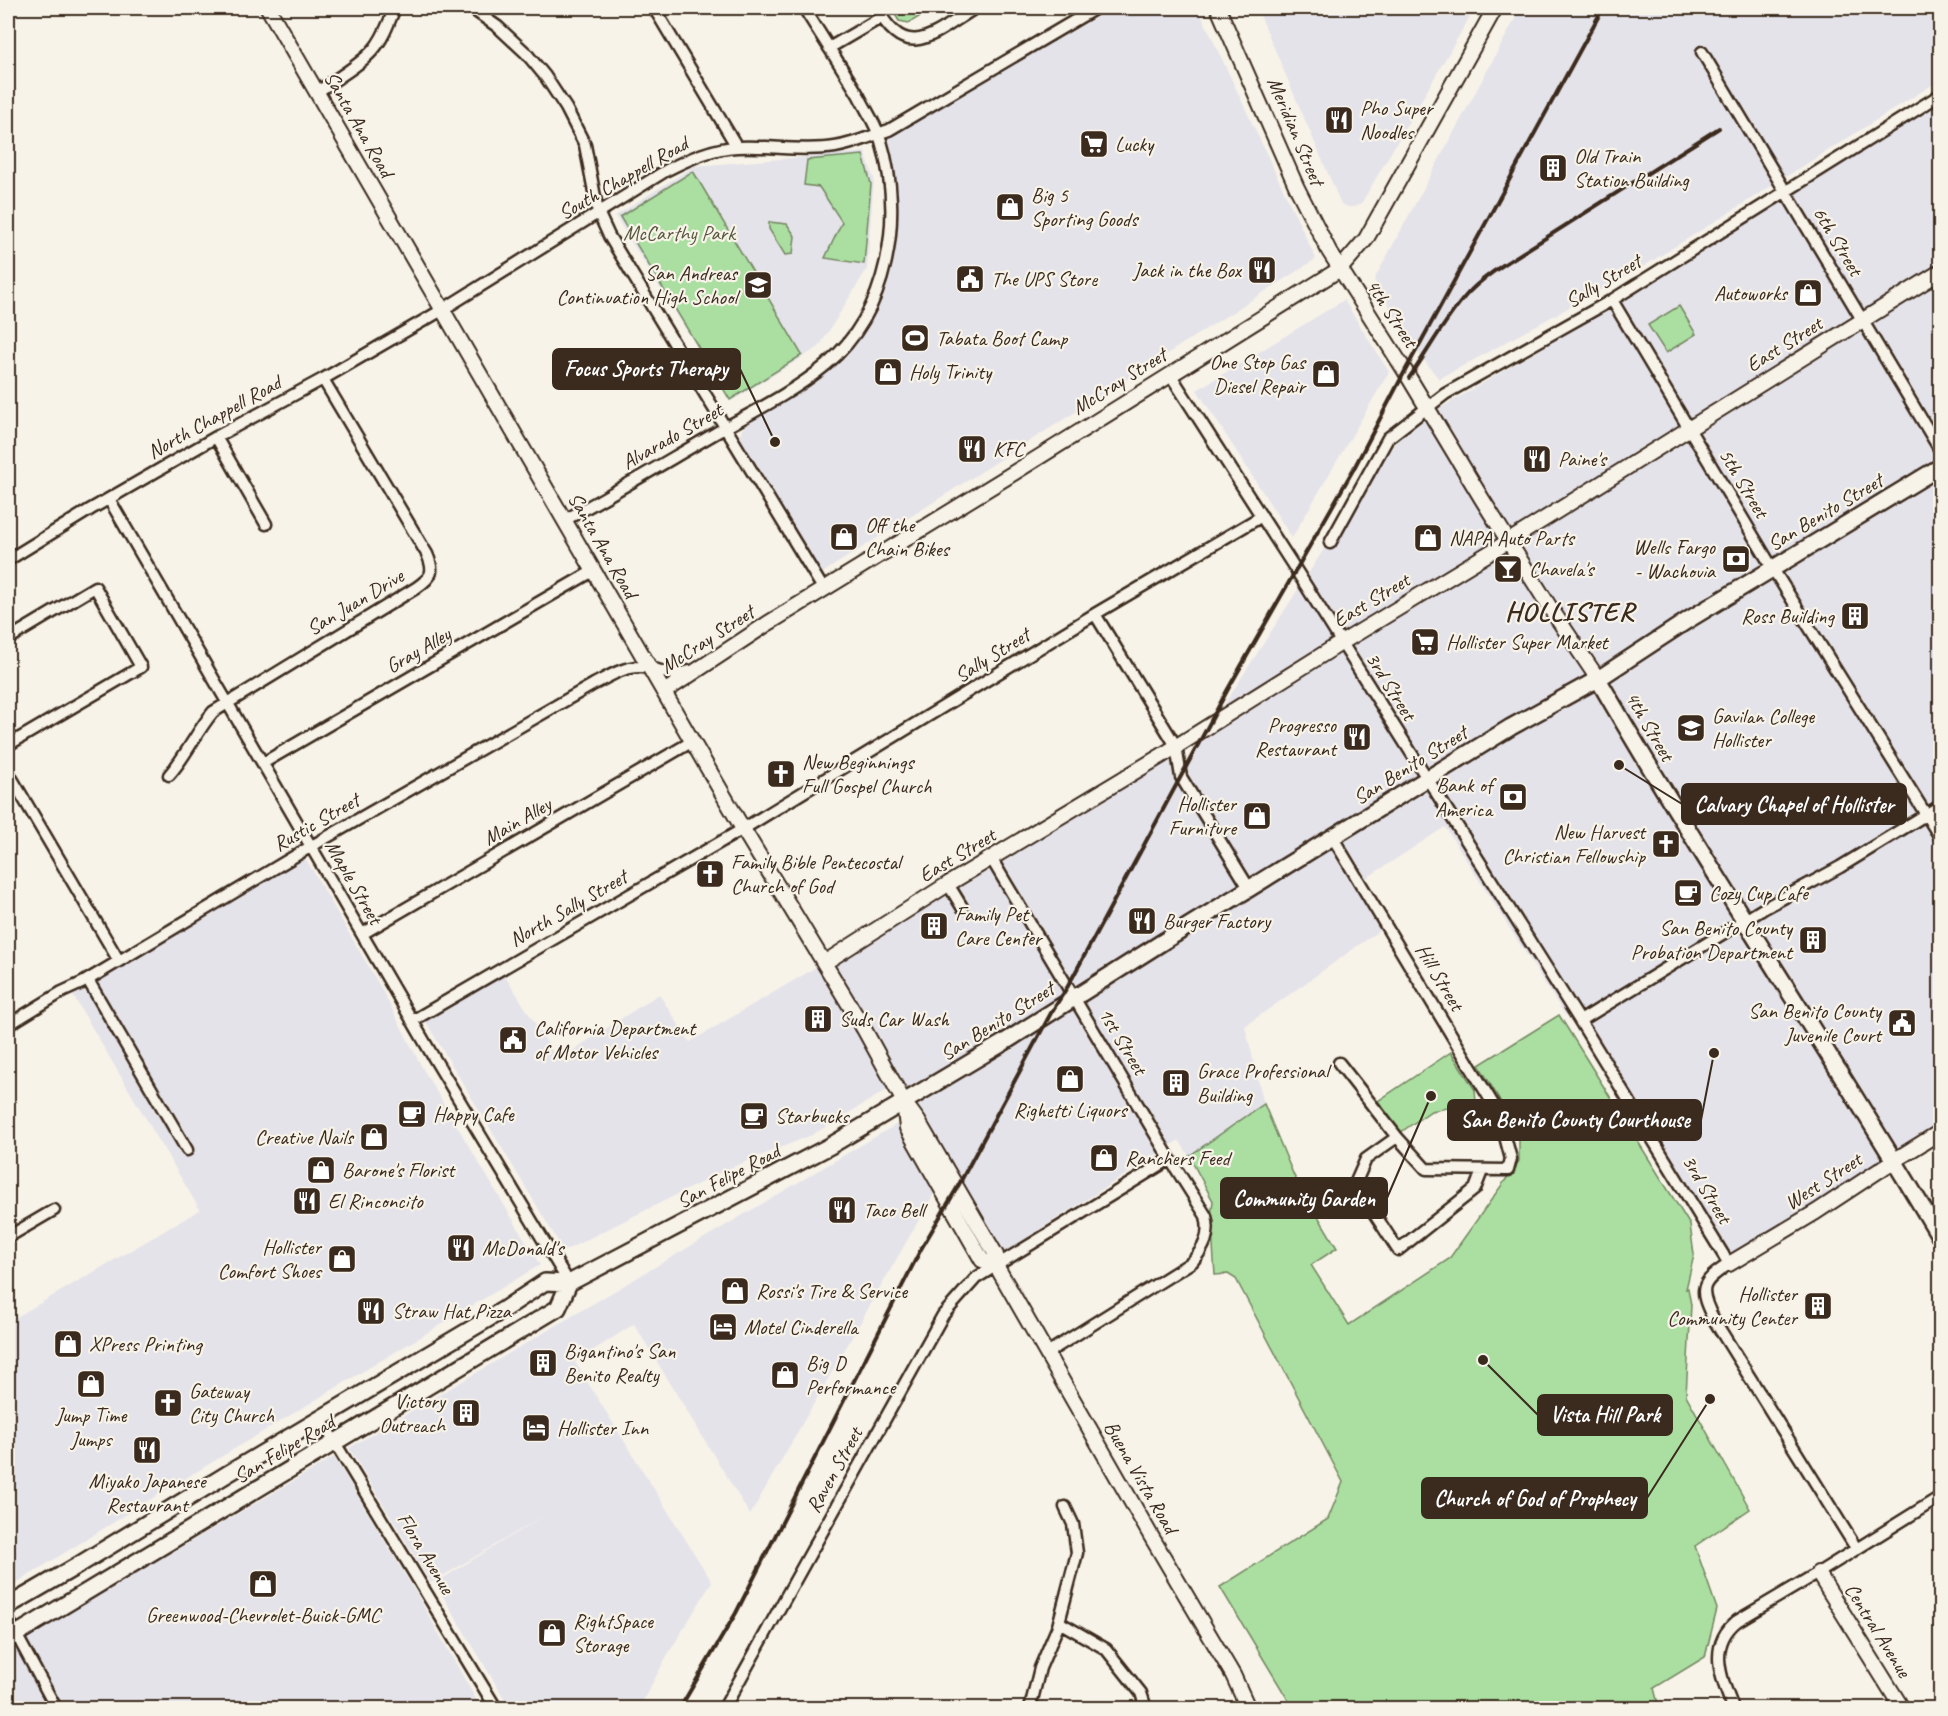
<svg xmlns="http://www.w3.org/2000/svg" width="1948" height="1716" font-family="Caveat,sans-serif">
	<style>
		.built { fill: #e5e3ea }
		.green { fill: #abdfa1; stroke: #738460; stroke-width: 1.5 }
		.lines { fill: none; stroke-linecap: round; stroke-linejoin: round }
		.minor-casing { stroke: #3b2a1e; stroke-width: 15 }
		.tertiary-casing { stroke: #3b2a1e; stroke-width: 18 }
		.secondary-casing { stroke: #3b2a1e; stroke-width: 20 }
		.minor { stroke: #f7f3e8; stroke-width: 10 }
		.tertiary { stroke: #f7f3e8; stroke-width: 14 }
		.secondary { stroke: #f7f3e8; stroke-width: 15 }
		.rail { stroke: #3b2a1e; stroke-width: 4 }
		.labels { text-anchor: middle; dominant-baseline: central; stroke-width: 4.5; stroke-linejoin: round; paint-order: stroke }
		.poi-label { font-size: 21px; fill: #3b2a1e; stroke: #f7f3e8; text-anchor: start }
		.street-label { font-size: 21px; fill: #3b2a1e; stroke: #f7f3e8 }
		.park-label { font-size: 21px; fill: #57573f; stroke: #f7f3e8 }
		.district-label { font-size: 27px; font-weight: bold; letter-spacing: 1.5px; fill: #3b2a1e; stroke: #f7f3e8 }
		.leader { fill: none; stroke: #3b2a1e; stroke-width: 2 }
		.callout-dot { fill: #3b2a1e; stroke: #f7f3e8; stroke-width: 2 }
		.callout { fill: #3b2a1e; stroke: #3b2a1e; stroke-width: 2 }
		.callout-label { font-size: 22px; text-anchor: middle; font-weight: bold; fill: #fff }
	</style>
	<rect width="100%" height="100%" fill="#f7f3e8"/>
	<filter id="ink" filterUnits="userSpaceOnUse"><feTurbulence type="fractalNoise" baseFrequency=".0167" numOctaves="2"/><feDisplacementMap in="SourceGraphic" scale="12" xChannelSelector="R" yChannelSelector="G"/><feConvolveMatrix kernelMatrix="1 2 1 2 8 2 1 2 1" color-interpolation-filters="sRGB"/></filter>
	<g filter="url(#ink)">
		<path class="built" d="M1113 8H1198L1316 259 822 573 739 442 742 429 850 340 893 254 890 189 881 139Z
			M1257 8H1475L1361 204 1354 207H1348L1341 204Z
			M1521 8H1940V80L1644 266 1439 379 1411 344 1374 280Z
			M1940 98V1134L1729 1264 1571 1012 1565 1015 1445 827 1362 881 1387 925 1245 1026 1264 1104 1189 1156 1179 1140 1000 1255 950 1170 902 1081 812 1135 730 1168 564 1251 421 1014 501 969 558 1060 659 994 690 1042 1168 758 1179 775 1367 482 1405 430 1442 407 1663 277 1902 127Z
			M865 152 874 179 867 269 819 347 731 401 615 216 694 166Z
			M1344 300 1389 372 1292 538 1197 390Z
			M303 854 380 986 423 1069 540 1265 156 1496 8 1588V1322L200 1210 72 994Z
			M902 1121 939 1185 750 1515 634 1324 575 1362 712 1582 667 1656 639 1708H510L435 1583 545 1515 431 1583 349 1448Z
			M334 1457 416 1593 481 1708H8V1649Z"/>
		<path class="green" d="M891 8H934L909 23 899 21Z
			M863 155 871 184 864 264 825 258 842 222 819 187 804 185 807 160Z
			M693 171 802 355 730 400 620 217Z
			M769 222 787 224 795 236 793 254 785 255 769 229Z
			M1679 306 1696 334 1666 353 1648 325Z
			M1559 1015 1690 1225 1694 1255 1686 1289 1688 1288 1691 1305 1686 1395 1750 1509 1695 1546 1717 1609 1705 1657 1654 1688 1659 1708H1293L1220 1587 1328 1519 1343 1482 1236 1279 1228 1274 1215 1275 1211 1216 1213 1201 1189 1156 1264 1104 1294 1176 1337 1248 1311 1265 1349 1325 1449 1259 1519 1161V1140L1512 1121 1479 1065Z
			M1451 1052 1475 1090 1476 1103 1431 1111 1401 1132 1378 1101Z"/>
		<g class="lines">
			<g class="minor-casing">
				<path id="minor" d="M471 8 498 27 526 53 545 76 566 108 585 145 598 212 609 236 824 590
					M654 8 737 147
					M877 8C906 65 936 32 975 8
					M829 48 882 17
					M1702 52 1940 450
					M316 93C335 79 358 67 373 50 384 38 389 21 395 8
					M1612 300 1773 569 1940 837
					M1170 374 1296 570 1580 1021 1729 1264C1700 1283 1698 1289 1714 1320L1856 1548
					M216 437 266 524
					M109 499 431 1053 569 1283
					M565 520C615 492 664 463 714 434 751 413 792 393 826 365 889 312 904 217 881 141 877 126 866 110 859 96 841 66 822 37 804 8
					M1330 543 1388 438 1445 394 1612 300 1940 95
					M8 560 91 509 216 437 323 379 442 310 667 170C689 159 712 148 737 147 769 145 803 152 835 147 854 144 871 136 889 130L1096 8
					M1095 614 1176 746 1181 777 1249 888
					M8 639 95 587 141 667 8 745
					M263 763 593 571
					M8 772 119 961
					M169 775C187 755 196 732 213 712L416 588C432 577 435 572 427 554L323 379
					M1333 838 1499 1114 1511 1159 1508 1170 1426 1169 1397 1137
					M991 858 1170 1159 1206 1216C1211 1235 1204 1248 1192 1262L1047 1353
					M948 884 962 907
					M362 934 693 741
					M88 980 187 1150
					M412 1021 743 829 1095 614 1262 516
					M1580 1021 1763 909 1840 867 1940 806
					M8 1025 62 992 84 982 310 847 594 684C608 677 623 667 639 667 661 666 663 679 690 671
					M1339 1063 1397 1137 1366 1159 1355 1184 1398 1250 1475 1189 1482 1171
					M8 1237 54 1210
					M320 1418 496 1708
					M8 1619 56 1708
					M1059 1622 1106 1649 1141 1693 1146 1708
					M724 1708 943 1315 976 1278 1170 1159
					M1030 1708 1040 1668 1058 1626 1077 1553 1073 1524 1065 1507
					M1733 1708C1721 1678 1707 1645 1737 1621L1818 1573 1940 1497"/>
			</g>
			<g class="tertiary-casing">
				<path id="tertiary" d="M268 8 743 829 864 1029 904 1102
					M1218 8 1297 188 1329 251 1405 371 1482 499 1549 606 1598 679
					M664 692 767 624 1007 477 1340 269 1366 239 1495 8
					M824 963 948 884 1161 756 1341 643 1509 541 1940 272
					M1729 1264 1816 1212 1895 1160 1940 1132
					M997 1267 982 1260 907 1128 904 1102 918 1121 996 1255 997 1267 1151 1536 1233 1675 1248 1708
					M1818 1573 1902 1708"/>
			</g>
			<g class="secondary-casing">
				<path id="secondary" d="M1598 679C1707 868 1829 1049 1940 1237
					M8 1606 77 1566 229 1473 503 1310 545 1282 569 1283 830 1146 1003 1043 1161 943 1511 727 1598 679 1688 620 1940 467
					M8 1639 558 1308 569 1283"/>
			</g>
			<use href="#minor" class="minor"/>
			<use href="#tertiary" class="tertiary"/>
			<use href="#secondary" class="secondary"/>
			<path class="rail" d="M1409 378C1429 350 1446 317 1469 292 1479 282 1491 273 1503 265L1719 128
				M680 1708 736 1613 921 1249 957 1188 1051 1013 1068 986 1228 689 1353 470 1405 371 1603 8"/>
		</g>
	</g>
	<defs>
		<g id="restaurant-square" transform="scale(1.5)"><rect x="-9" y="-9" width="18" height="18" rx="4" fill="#3b2a1e" stroke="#f7f3e8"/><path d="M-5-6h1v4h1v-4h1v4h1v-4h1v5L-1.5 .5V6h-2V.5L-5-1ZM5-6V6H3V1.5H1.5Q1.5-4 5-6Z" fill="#fff"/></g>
		<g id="supermarket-square" transform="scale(1.5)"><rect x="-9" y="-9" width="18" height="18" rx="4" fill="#3b2a1e" stroke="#f7f3e8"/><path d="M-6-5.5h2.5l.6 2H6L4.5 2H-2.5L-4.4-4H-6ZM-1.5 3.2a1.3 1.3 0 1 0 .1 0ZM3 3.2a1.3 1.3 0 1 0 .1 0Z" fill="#fff"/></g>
		<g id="building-square" transform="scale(1.5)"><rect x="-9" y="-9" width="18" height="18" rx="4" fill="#3b2a1e" stroke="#f7f3e8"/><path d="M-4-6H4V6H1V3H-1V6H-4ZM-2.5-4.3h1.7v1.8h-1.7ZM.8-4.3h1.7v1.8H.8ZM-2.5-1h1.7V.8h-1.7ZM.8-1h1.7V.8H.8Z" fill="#fff"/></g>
		<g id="shop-square" transform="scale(1.5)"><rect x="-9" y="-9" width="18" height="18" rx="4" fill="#3b2a1e" stroke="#f7f3e8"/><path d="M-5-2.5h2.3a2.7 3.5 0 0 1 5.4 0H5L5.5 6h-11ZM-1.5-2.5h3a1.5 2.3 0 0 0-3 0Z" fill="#fff"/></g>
		<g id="civic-square" transform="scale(1.5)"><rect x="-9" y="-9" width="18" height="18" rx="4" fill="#3b2a1e" stroke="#f7f3e8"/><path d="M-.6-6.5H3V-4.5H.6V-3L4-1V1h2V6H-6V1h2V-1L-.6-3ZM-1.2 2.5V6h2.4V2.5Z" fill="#fff"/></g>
		<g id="school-square" transform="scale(1.5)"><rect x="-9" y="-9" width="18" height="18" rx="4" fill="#3b2a1e" stroke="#f7f3e8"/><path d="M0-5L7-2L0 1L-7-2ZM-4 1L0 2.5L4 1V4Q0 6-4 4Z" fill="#fff"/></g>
		<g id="stadium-square" transform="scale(1.5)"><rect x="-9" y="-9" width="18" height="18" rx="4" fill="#3b2a1e" stroke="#f7f3e8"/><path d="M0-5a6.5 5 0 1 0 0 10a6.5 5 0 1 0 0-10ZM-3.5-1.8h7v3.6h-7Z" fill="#fff"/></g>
		<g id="bank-square" transform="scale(1.5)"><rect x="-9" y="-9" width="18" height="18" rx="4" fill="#3b2a1e" stroke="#f7f3e8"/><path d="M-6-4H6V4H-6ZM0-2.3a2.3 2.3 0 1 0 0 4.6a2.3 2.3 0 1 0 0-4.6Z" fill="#fff"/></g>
		<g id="bar-square" transform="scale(1.5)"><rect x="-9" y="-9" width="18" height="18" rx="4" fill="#3b2a1e" stroke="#f7f3e8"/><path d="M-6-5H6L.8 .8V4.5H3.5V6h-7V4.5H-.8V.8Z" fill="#fff"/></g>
		<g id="university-square" transform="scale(1.5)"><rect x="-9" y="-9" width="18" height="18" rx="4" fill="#3b2a1e" stroke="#f7f3e8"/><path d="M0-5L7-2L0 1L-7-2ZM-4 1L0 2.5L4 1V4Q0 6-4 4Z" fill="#fff"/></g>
		<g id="church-square" transform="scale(1.5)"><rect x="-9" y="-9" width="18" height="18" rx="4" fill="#3b2a1e" stroke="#f7f3e8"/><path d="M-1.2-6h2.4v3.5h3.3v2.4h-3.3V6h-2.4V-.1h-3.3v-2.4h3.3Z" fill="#fff"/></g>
		<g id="cafe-square" transform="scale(1.5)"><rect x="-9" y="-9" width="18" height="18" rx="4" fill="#3b2a1e" stroke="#f7f3e8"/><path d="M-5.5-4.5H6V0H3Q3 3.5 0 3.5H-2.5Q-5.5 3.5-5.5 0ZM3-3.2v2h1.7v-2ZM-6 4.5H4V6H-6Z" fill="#fff"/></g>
		<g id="hotel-square" transform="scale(1.5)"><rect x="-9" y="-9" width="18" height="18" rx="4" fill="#3b2a1e" stroke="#f7f3e8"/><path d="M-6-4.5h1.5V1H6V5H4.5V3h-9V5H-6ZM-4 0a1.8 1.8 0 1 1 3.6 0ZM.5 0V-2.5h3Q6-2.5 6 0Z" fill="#fff"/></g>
	</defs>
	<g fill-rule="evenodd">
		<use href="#restaurant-square" x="1339" y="120"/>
		<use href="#supermarket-square" x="1094" y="144"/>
		<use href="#building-square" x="1553" y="168"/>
		<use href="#shop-square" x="1010" y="207"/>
		<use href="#restaurant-square" x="1262" y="270"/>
		<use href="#civic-square" x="970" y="279"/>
		<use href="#school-square" x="758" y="285"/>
		<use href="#shop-square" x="1808" y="293"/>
		<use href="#stadium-square" x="915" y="338"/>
		<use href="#shop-square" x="888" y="372"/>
		<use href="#shop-square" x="1326" y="374"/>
		<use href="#restaurant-square" x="972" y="449"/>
		<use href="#restaurant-square" x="1537" y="459"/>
		<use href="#shop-square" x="844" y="537"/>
		<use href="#shop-square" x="1428" y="538"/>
		<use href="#bank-square" x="1736" y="559"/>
		<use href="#bar-square" x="1508" y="569"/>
		<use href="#building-square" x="1855" y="616"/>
		<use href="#supermarket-square" x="1425" y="642"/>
		<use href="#university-square" x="1691" y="728"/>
		<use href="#restaurant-square" x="1357" y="737"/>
		<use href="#church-square" x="781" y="774"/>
		<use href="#bank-square" x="1513" y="797"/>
		<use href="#shop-square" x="1257" y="816"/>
		<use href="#church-square" x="1666" y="844"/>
		<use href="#church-square" x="710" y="874"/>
		<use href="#cafe-square" x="1688" y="893"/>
		<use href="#restaurant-square" x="1142" y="921"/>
		<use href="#building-square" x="934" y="926"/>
		<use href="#building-square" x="1813" y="940"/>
		<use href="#building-square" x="818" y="1019"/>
		<use href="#civic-square" x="1902" y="1023"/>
		<use href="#civic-square" x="513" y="1040"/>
		<use href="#shop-square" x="1070" y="1079"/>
		<use href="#building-square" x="1176" y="1083"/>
		<use href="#cafe-square" x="412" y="1114"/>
		<use href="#cafe-square" x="754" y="1116"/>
		<use href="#shop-square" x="374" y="1137"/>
		<use href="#shop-square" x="1104" y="1158"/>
		<use href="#shop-square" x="321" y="1170"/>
		<use href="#restaurant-square" x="307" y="1201"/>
		<use href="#restaurant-square" x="842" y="1210"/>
		<use href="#restaurant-square" x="461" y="1248"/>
		<use href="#shop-square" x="342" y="1259"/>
		<use href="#shop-square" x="735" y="1291"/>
		<use href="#building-square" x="1818" y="1306"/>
		<use href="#restaurant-square" x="371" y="1311"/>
		<use href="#hotel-square" x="723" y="1327"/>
		<use href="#shop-square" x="68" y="1344"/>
		<use href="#building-square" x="543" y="1363"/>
		<use href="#shop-square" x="785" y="1375"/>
		<use href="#shop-square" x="91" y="1384"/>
		<use href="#church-square" x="168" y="1403"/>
		<use href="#building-square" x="466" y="1413"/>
		<use href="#hotel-square" x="536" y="1428"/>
		<use href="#restaurant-square" x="147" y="1450"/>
		<use href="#shop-square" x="263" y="1584"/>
		<use href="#shop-square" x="552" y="1633"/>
	</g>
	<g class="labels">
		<g class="poi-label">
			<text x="1360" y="108">Pho Super<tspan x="1360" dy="24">Noodles</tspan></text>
			<text x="1115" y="144">Lucky</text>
			<text x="1574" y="156">Old Train<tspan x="1574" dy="24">Station Building</tspan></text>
			<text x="1031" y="195">Big 5<tspan x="1031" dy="24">Sporting Goods</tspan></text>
			<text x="1241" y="270" text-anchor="end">Jack in the Box</text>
			<text x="737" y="273" text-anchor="end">San Andreas<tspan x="737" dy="24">Continuation High School</tspan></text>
			<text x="991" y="279">The UPS Store</text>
			<text x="1787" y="293" text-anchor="end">Autoworks</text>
			<text x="936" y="338">Tabata Boot Camp</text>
			<text x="1305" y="362" text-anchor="end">One Stop Gas<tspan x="1305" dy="24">Diesel Repair</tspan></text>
			<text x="909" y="372">Holy Trinity</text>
			<text x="993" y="449">KFC</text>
			<text x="1558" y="459">Paine's</text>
			<text x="865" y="525">Off the<tspan x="865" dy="24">Chain Bikes</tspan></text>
			<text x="1449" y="538">NAPA Auto Parts</text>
			<text x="1715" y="547" text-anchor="end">Wells Fargo<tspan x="1715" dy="24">- Wachovia</tspan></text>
			<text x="1529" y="569">Chavela's</text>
			<text x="1834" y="616" text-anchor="end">Ross Building</text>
			<text x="1446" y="642">Hollister Super Market</text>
			<text x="1712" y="716">Gavilan College<tspan x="1712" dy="24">Hollister</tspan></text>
			<text x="1336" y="725" text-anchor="end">Progresso<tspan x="1336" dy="24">Restaurant</tspan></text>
			<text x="802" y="762">New Beginnings<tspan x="802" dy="24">Full Gospel Church</tspan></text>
			<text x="1492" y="785" text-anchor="end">Bank of<tspan x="1492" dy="24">America</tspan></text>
			<text x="1236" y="804" text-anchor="end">Hollister<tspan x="1236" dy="24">Furniture</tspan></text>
			<text x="1645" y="832" text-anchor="end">New Harvest<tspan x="1645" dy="24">Christian Fellowship</tspan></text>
			<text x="731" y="862">Family Bible Pentecostal<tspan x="731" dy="24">Church of God</tspan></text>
			<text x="1709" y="893">Cozy Cup Cafe</text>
			<text x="955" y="914">Family Pet<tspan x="955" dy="24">Care Center</tspan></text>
			<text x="1163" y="921">Burger Factory</text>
			<text x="1792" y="928" text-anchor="end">San Benito County<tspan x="1792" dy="24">Probation Department</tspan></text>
			<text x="1881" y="1011" text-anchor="end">San Benito County<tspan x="1881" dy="24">Juvenile Court</tspan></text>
			<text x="839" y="1019">Suds Car Wash</text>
			<text x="534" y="1028">California Department<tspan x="534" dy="24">of Motor Vehicles</tspan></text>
			<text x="1197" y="1071">Grace Professional<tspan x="1197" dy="24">Building</tspan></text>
			<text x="1070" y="1110" text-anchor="middle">Righetti Liquors</text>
			<text x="433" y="1114">Happy Cafe</text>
			<text x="775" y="1116">Starbucks</text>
			<text x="353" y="1137" text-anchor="end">Creative Nails</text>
			<text x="1125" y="1158">Ranchers Feed</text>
			<text x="342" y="1170">Barone's Florist</text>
			<text x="328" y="1201">El Rinconcito</text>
			<text x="863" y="1210">Taco Bell</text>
			<text x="321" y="1247" text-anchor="end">Hollister<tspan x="321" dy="24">Comfort Shoes</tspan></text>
			<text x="482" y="1248">McDonald's</text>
			<text x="756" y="1291">Rossi's Tire &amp; Service</text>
			<text x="1797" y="1294" text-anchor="end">Hollister<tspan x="1797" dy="24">Community Center</tspan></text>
			<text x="392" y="1311">Straw Hat Pizza</text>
			<text x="744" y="1327">Motel Cinderella</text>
			<text x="89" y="1344">XPress Printing</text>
			<text x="564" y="1351">Bigantino's San<tspan x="564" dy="24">Benito Realty</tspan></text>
			<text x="806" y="1363">Big D<tspan x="806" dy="24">Performance</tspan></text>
			<text x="189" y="1391">Gateway<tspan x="189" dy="24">City Church</tspan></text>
			<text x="445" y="1401" text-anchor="end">Victory<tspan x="445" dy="24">Outreach</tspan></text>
			<text x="91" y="1415" text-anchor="middle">Jump Time<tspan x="91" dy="24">Jumps</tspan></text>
			<text x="557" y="1428">Hollister Inn</text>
			<text x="147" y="1481" text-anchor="middle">Miyako Japanese<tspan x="147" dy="24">Restaurant</tspan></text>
			<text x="263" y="1615" text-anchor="middle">Greenwood-Chevrolet-Buick-GMC</text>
			<text x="573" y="1621">RightSpace<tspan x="573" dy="24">Storage</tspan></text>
		</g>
		<g class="street-label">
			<text transform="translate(359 124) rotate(60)">Santa Ana Road</text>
			<text transform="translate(1296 131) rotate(67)">Meridian Street</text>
			<text transform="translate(623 178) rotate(-30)">South Chappell Road</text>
			<text transform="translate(1838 241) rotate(59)">6th Street</text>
			<text transform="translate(1603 281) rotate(-31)">Sally Street</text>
			<text transform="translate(1392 313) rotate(57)">4th Street</text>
			<text transform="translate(1784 344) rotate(-32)">East Street</text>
			<text transform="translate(1119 381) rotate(-32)">McCray Street</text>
			<text transform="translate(214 417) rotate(-29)">North Chappell Road</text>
			<text transform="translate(672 436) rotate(-30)">Alvarado Street</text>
			<text transform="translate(1744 483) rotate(59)">5th Street</text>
			<text transform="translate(1825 512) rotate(-31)">San Benito Street</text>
			<text transform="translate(603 545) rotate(60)">Santa Ana Road</text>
			<text transform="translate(1371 600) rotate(-31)">East Street</text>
			<text transform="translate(355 602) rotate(-31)">San Juan Drive</text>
			<text transform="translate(707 639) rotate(-33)">McCray Street</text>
			<text transform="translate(418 650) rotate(-30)">Gray Alley</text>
			<text transform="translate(992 655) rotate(-32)">Sally Street</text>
			<text transform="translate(1391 686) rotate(58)">3rd Street</text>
			<text transform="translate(1650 726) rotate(60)">4th Street</text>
			<text transform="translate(1410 765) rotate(-32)">San Benito Street</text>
			<text transform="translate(517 821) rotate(-30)">Main Alley</text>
			<text transform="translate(316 822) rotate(-30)">Rustic Street</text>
			<text transform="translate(957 855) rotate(-31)">East Street</text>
			<text transform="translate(354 882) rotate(60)">Maple Street</text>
			<text transform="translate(568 908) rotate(-30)">North Sally Street</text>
			<text transform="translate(1440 977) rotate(59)">Hill Street</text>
			<text transform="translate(997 1021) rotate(-32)">San Benito Street</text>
			<text transform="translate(1123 1041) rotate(59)">1st Street</text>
			<text transform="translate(728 1176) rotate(-28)">San Felipe Road</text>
			<text transform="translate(1823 1181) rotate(-33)">West Street</text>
			<text transform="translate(1707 1189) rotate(59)">3rd Street</text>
			<text transform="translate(284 1449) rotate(-31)">San Felipe Road</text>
			<text transform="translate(834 1470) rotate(-61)">Raven Street</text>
			<text transform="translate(1141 1477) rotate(60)">Buena Vista Road</text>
			<text transform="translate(426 1553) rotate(59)">Flora Avenue</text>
			<text transform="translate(1878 1630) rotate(58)">Central Avenue</text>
		</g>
		<g class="park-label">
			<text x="679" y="233">McCarthy Park</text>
		</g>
		<g class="district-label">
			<text x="1570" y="611">HOLLISTER</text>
		</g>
	</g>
	<path class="leader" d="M775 442L740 369M1619 765L1682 804M1714 1053L1701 1120M1431 1096L1387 1198M1483 1360L1538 1415M1710 1399L1647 1498"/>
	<g class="callout-dot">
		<circle cx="775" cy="442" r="6"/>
		<circle cx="1619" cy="765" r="6"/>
		<circle cx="1714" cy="1053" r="6"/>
		<circle cx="1431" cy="1096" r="6"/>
		<circle cx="1483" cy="1360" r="6"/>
		<circle cx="1710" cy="1399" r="6"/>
	</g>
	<g class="callout">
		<rect x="553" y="349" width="187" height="40" rx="6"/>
		<rect x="1682" y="784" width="224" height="40" rx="6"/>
		<rect x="1448" y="1100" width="253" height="40" rx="6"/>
		<rect x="1221" y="1178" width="166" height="40" rx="6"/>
		<rect x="1538" y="1395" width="134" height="40" rx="6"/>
		<rect x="1422" y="1478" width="225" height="40" rx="6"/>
	</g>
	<g class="callout-label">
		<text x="646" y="376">Focus Sports Therapy</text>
		<text x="1794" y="812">Calvary Chapel of Hollister</text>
		<text x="1575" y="1127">San Benito County Courthouse</text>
		<text x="1304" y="1206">Community Garden</text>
		<text x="1605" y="1422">Vista Hill Park</text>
		<text x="1535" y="1506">Church of God of Prophecy</text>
	</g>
	<rect width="1948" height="1716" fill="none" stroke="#f7f3e8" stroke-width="30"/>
	<rect x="15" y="15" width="1918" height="1686" fill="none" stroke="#3b2a1e" stroke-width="2" filter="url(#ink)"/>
</svg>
